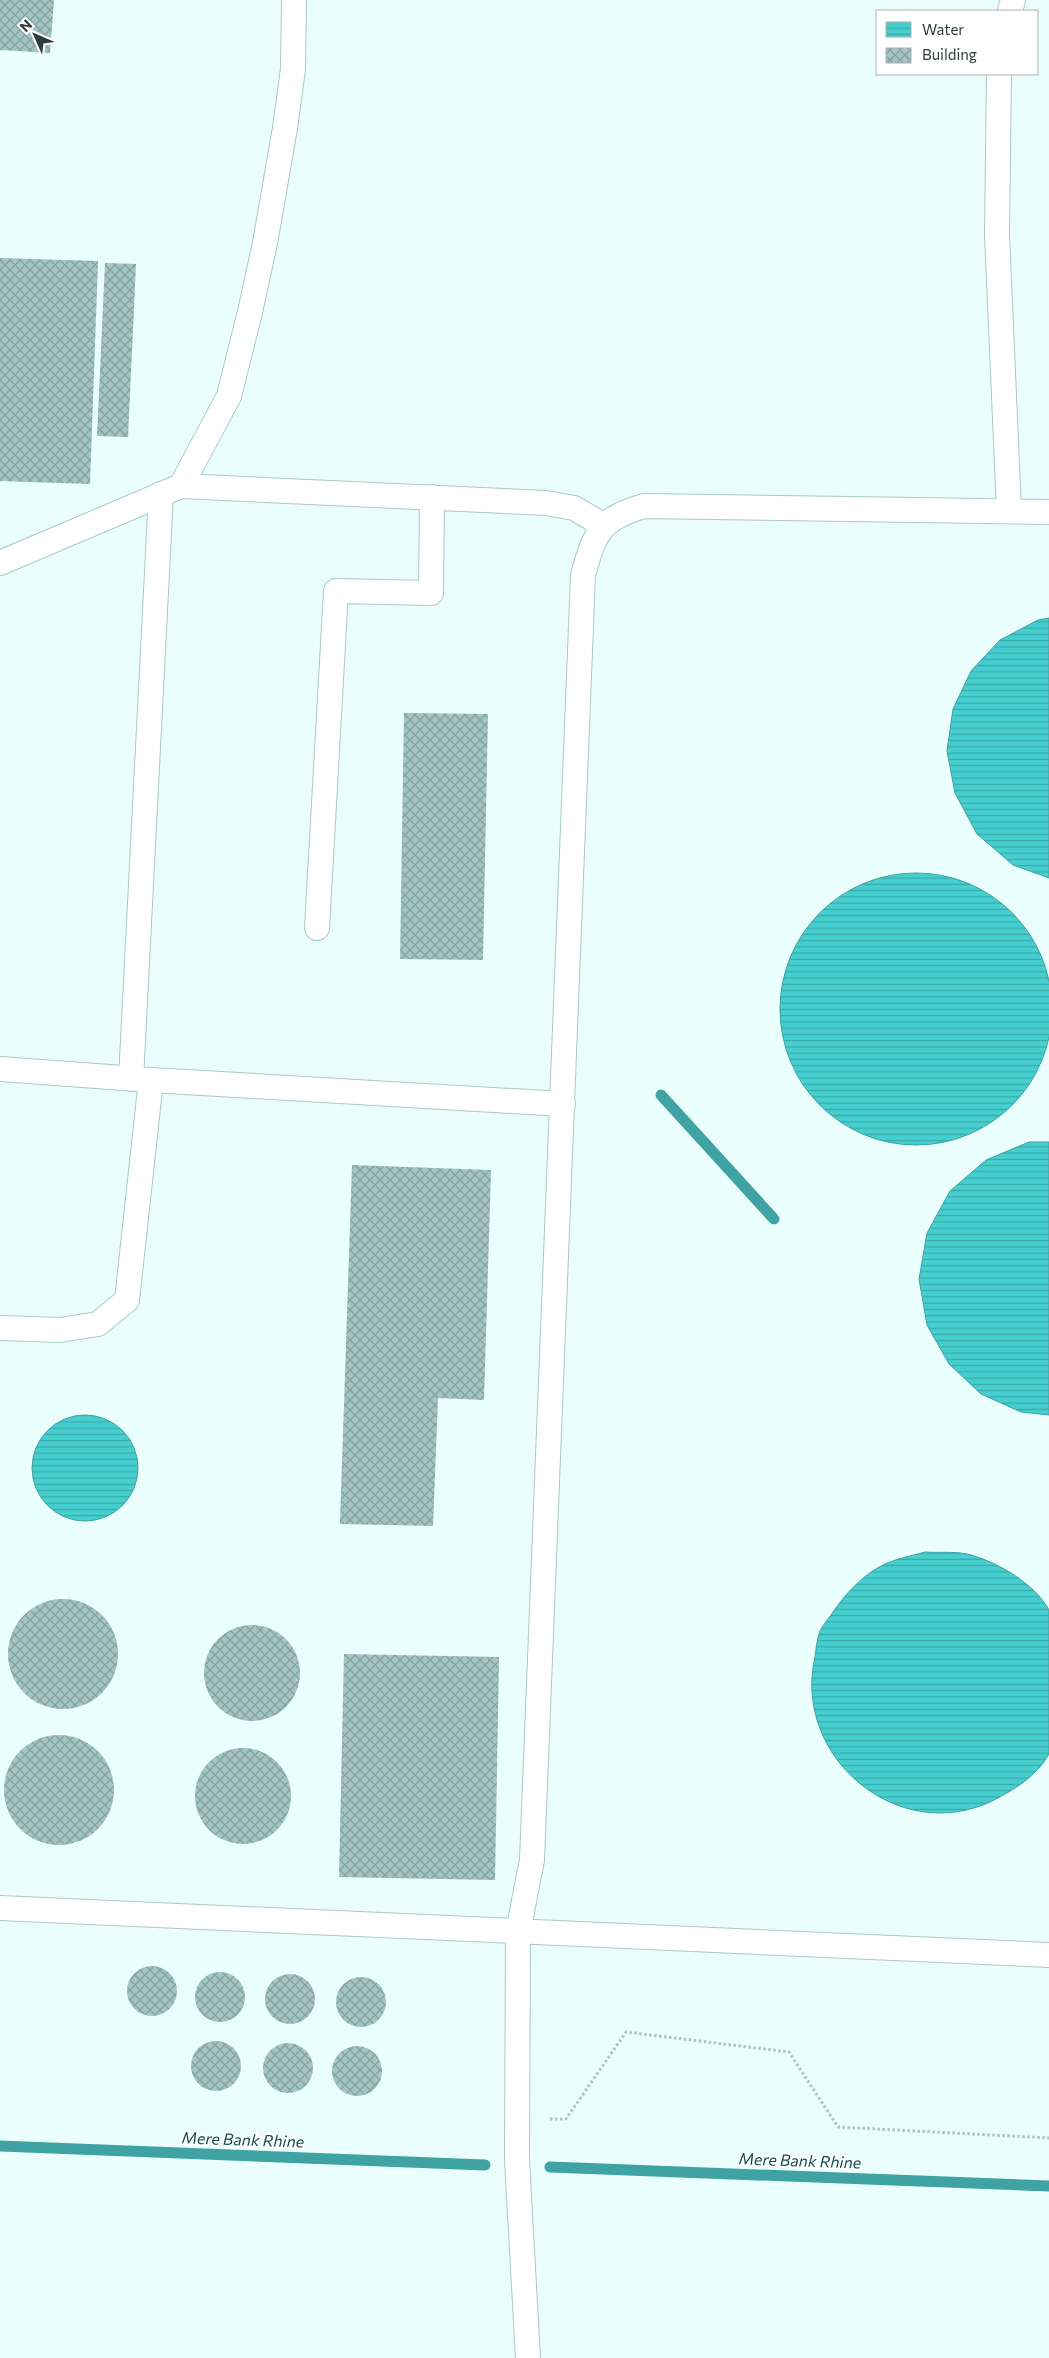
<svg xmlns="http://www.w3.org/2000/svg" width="1049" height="2358" font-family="Commissioner,sans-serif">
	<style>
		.water { fill: url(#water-rules); stroke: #3fa3a3 }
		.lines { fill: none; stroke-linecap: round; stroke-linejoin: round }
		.stream { stroke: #3fa3a3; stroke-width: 11 }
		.building { fill: url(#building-cross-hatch) }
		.lane-casing { stroke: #a8cac9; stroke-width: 26 }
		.path { stroke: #b0c2c2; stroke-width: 3; stroke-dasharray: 2.5 2.5; stroke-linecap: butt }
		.lane { stroke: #fff; stroke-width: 24 }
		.labels { text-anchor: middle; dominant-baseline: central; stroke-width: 4; stroke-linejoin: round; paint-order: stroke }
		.water-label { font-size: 16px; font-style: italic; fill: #124d4d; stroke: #fff }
	</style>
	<defs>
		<pattern id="water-rules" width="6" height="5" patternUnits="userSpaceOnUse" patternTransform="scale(1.25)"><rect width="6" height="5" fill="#46cfcf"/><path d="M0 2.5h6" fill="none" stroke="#3ba9a9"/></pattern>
		<pattern id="building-cross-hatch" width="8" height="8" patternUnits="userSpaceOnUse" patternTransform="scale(1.25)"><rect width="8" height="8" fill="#a2c4c3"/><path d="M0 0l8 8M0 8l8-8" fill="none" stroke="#84a0a0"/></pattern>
	</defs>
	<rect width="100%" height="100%" fill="#e9fefd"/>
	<path class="water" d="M1049 618V878L1013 865 977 834 955 793 947 751 953 709 971 671 1000 640 1038 620Z
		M780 1009a136 136 0 1 1 272 0a136 136 0 1 1-272 0Z
		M1029 1142H1049V1415L1021 1412 981 1394 949 1364 927 1325 919 1279 927 1233 950 1191 986 1160Z
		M32 1468a53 53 0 1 1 106 0a53 53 0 1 1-106 0Z
		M925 1552C939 1553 958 1551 971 1555 999 1563 1035 1584 1049 1610V1754C1037 1776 1014 1790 992 1801 898 1846 792 1757 815 1657 816 1649 817 1639 820 1631 823 1625 829 1618 833 1612 845 1594 862 1576 881 1566 894 1559 911 1556 925 1552Z"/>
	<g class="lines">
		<path class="stream" d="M661 1095 774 1219
			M0 2146 485 2165
			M550 2167 1049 2186"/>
	</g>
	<path class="building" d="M0 0H54L50 53 0 50Z
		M0 258 98 261 90 484 0 481Z
		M105 263 136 264 128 437 97 436Z
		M404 713 488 714 483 960 400 959Z
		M352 1165 491 1170 484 1400 438 1398 433 1526 340 1524Z
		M8 1654a55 55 0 1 1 110 0a55 55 0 1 1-110 0Z
		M204 1673a48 48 0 1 1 96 0a48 48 0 1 1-96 0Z
		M344 1654 499 1657 495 1880 339 1877Z
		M4 1790a55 55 0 1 1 110 0a55 55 0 1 1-110 0Z
		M195 1796a48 48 0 1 1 96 0a48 48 0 1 1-96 0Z
		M127 1991a25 25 0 1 1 50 0a25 25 0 1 1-50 0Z
		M195 1997a25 25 0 1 1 50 0a25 25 0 1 1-50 0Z
		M265 1999a25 25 0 1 1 50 0a25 25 0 1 1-50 0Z
		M336 2002a25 25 0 1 1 50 0a25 25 0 1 1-50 0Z
		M191 2066a25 25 0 1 1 50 0a25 25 0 1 1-50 0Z
		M263 2068a25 25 0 1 1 50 0a25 25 0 1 1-50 0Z
		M332 2071a25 25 0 1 1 50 0a25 25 0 1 1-50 0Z"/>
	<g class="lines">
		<g class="lane-casing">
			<path id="lane" d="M1010 11 1013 0
				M999 74 997 235 1009 510
				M181 486 229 396 250 312 265 243 285 128 293 69 294 0
				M0 563 181 486 546 503 574 508 603 525
				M317 928 336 591 431 593 432 497
				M0 1069 151 1080 563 1104
				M131 1079 161 494
				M0 1328 60 1330 98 1324 127 1300 151 1080
				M0 1908 1049 1955
				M528 2358 517 2160 518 1932 532 1860 583 575C595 532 600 519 644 506L1049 512"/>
		</g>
		<path class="path" d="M550 2119H566L626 2032 789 2052 838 2127 1049 2138"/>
		<use href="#lane" class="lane"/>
	</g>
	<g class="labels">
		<g class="water-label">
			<text transform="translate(243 2139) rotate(2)">Mere Bank Rhine</text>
			<text transform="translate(800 2160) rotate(2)">Mere Bank Rhine</text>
		</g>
	</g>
	<rect x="876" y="10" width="162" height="65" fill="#ffffff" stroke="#acb1b1"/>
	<rect x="886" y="22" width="25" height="15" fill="url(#water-rules)" stroke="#acb1b1"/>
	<text x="922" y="35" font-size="15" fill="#2f3c3c">Water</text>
	<rect x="886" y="48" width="25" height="15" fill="url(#building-cross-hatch)" stroke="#acb1b1"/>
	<text x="922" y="60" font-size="15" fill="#2f3c3c">Building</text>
	<g transform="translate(35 35) rotate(315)" stroke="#ffffff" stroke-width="4" paint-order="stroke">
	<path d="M0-4L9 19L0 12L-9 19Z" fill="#2f3c3c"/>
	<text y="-8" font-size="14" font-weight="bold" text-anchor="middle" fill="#2f3c3c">N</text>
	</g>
</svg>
